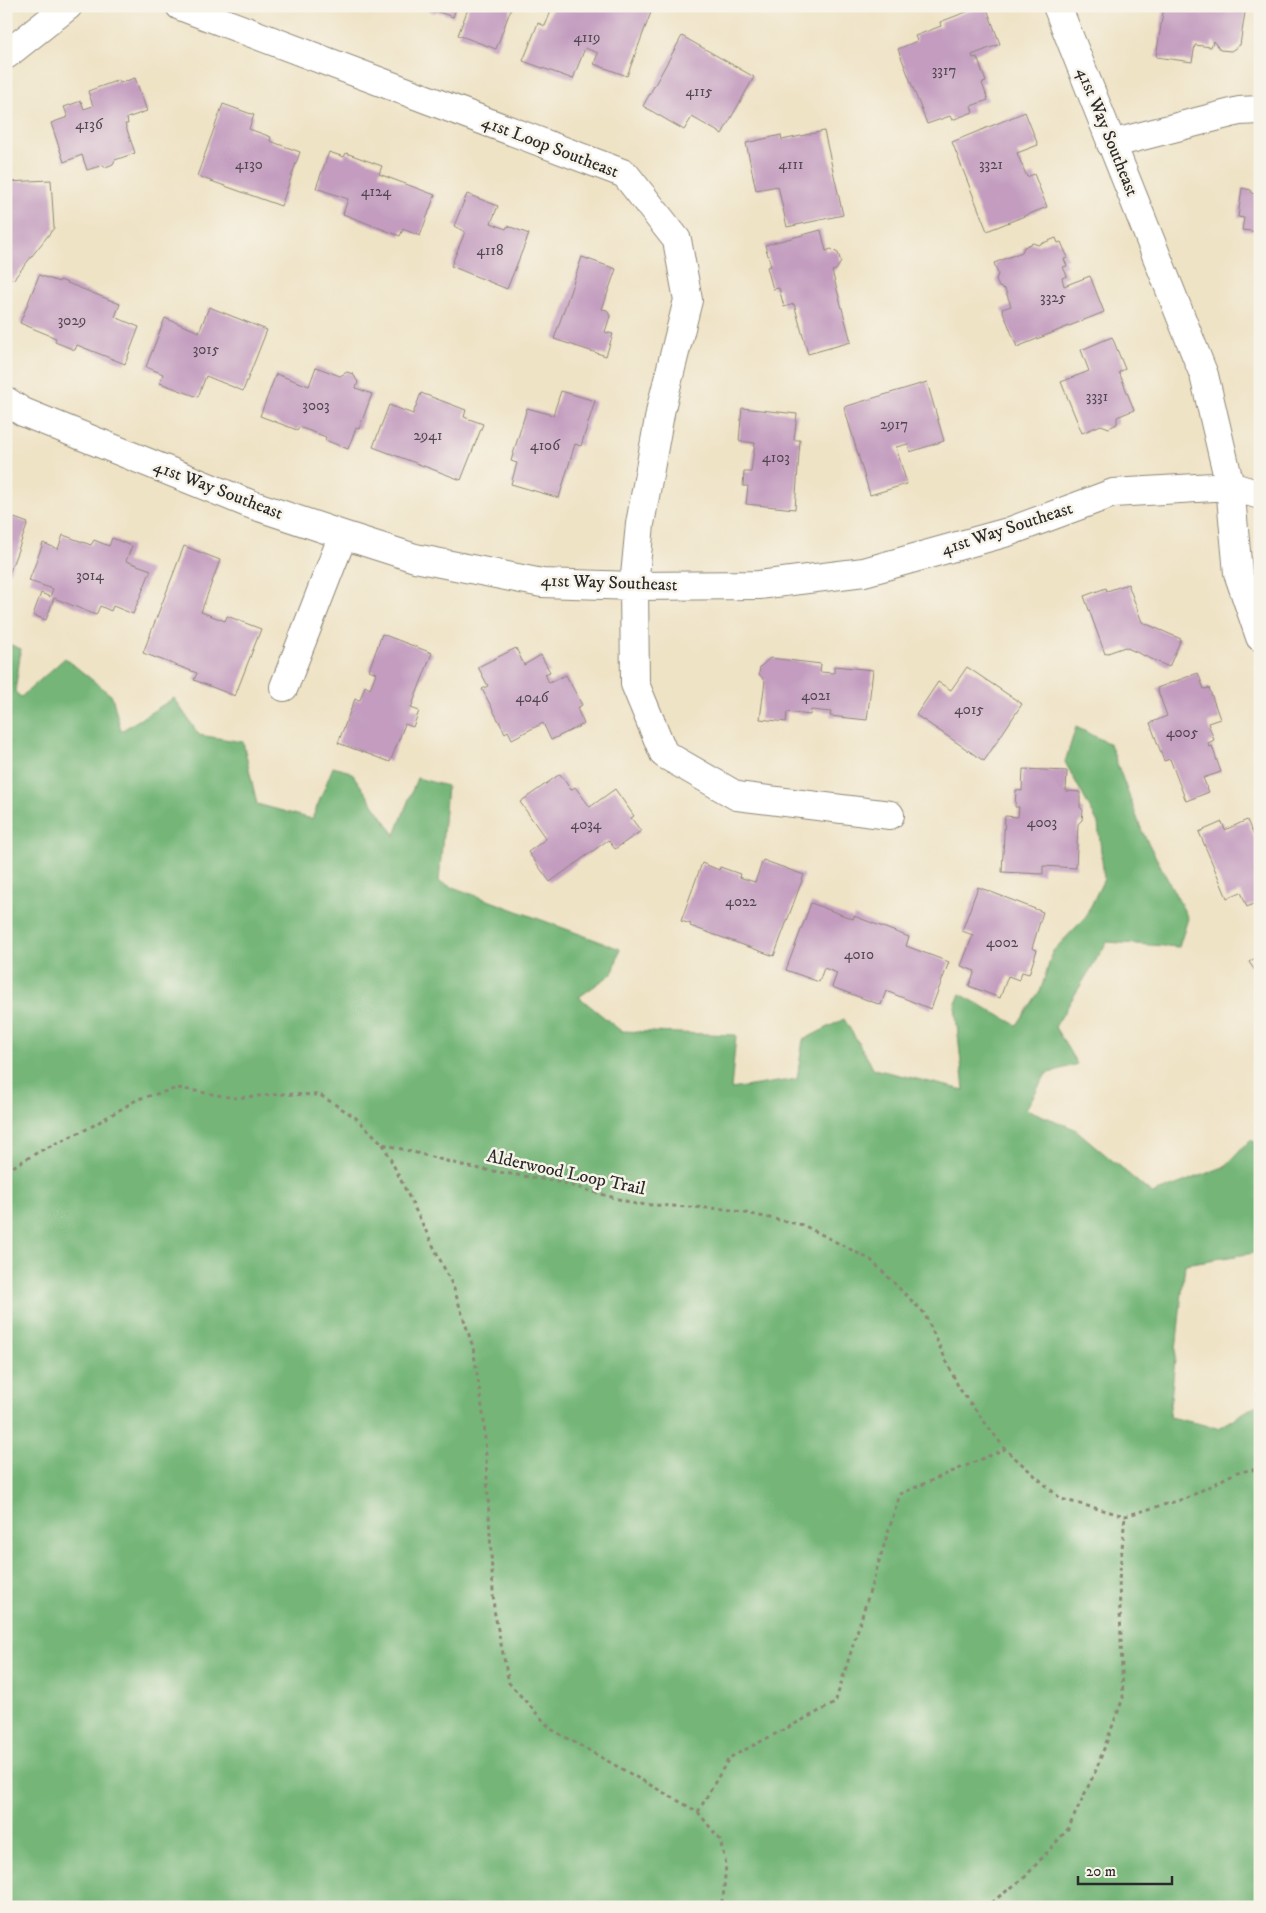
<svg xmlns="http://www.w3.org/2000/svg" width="1266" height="1913" font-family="'IM FELL DW Pica',serif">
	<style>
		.forest { fill: #75b678; stroke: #507052 }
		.building { fill: #c39cbf }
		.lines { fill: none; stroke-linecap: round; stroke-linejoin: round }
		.minor-casing { stroke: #8d8778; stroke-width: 30 }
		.path { stroke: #8d8778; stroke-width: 3; stroke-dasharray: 4 4; stroke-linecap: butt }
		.minor { stroke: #fff; stroke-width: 28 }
		.labels { text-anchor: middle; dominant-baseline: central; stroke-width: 5; stroke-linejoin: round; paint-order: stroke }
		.number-label { font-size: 15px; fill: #514750 }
		.street-label { font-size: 18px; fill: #2b2b2b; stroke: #f7f3e8 }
	</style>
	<rect width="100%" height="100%" fill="#f7f3e8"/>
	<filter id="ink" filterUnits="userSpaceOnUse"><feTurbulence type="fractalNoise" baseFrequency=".02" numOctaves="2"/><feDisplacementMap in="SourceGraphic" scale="10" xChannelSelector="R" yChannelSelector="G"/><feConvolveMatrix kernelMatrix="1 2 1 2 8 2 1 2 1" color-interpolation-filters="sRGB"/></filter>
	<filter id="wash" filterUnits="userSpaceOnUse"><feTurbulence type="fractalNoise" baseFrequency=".0096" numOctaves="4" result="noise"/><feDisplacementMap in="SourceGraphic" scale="20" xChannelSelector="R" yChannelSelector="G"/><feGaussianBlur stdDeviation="1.12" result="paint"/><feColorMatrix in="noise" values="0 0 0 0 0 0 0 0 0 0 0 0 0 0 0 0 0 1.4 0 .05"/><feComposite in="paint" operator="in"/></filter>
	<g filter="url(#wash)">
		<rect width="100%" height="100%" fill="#efe3c6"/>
		<path class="forest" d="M6 643 21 649 15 692 21 697 65 658 112 696 121 731 174 698 199 735 243 742 257 804 312 819 333 767 351 772 395 835 417 778 447 786 439 882 620 949 613 973 579 997 621 1031 736 1035 731 1089 797 1079 803 1040 844 1019 874 1069 964 1090 955 1006 960 994 1017 1025 1041 989 1053 951 1085 918 1104 879 1098 823 1065 762 1076 727 1110 744 1142 831 1188 918 1179 947 1107 942 1055 1027 1077 1064 1046 1074 1026 1109 1075 1129 1152 1194 1226 1166 1250 1140 1260 1144V1252L1185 1264 1169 1417 1218 1428 1260 1403V1907H6Z"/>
		<g id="blocks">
			<path class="building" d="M417 6H457L453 17 436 11 435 13Z
				M469 6H512L496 49 458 35Z
				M553 6 653 7 627 76 594 64 598 53 585 48 573 79 523 61 538 23 545 26Z
				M982 6H986L1000 44 972 55 973 58 977 57 986 82 982 83 988 100 971 106 973 112 952 120 950 116 927 124 898 49 917 41 915 36 941 26 940 22Z
				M1164 6H1246L1240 45 1231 51 1220 50 1213 41 1211 47 1195 45 1192 62 1156 57Z
				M682 36 754 77 722 134 692 117 684 130 643 106Z
				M135 78 147 111 127 118 128 124H125L135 153 115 160 113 164 106 167 103 165 87 170 82 155 64 162 51 123 68 117 64 107 81 101 84 109 93 106 88 91 119 80 120 83Z
				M223 104 254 115 249 129 271 137 270 141 300 152 281 206 197 176Z
				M1025 112 1038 145 1017 153 1027 177 1034 174 1047 207 987 231 952 142Z
				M824 131 843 215 787 227 778 186 756 190 746 143 781 135 782 140Z
				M329 152 344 157 346 153 382 166 379 174 435 195 420 236 403 229 400 236 343 214 348 199 316 188Z
				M51 180 54 228 13 280 6 275V182Z
				M1242 188 1251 190V193L1260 195V232L1242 230 1244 218 1238 217Z
				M467 194 498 206 491 223 506 229 508 226 529 234 507 289 451 266 465 232 454 226Z
				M821 230 826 251 831 249 838 253 841 262 836 270 832 271 851 342 808 354 794 304 784 307 779 288 773 289 767 267 771 266 765 245Z
				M1056 238 1058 243 1061 242 1068 258 1064 259 1067 266 1063 267 1067 276 1062 278 1064 286 1090 276 1104 312 1017 347 1002 309 1011 306 1005 289 999 287 996 280 998 274 994 263 1022 252 1024 247 1033 243 1038 245Z
				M582 257 616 269 602 309 607 310 610 316 605 332 613 334 606 356 554 339Z
				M39 275 59 282 60 280 120 304 115 317 139 327 125 364 77 345 75 350 55 342 56 338 20 323Z
				M209 307 267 330 243 391 206 376 198 397 160 383 163 374 146 367 165 318 199 332Z
				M1112 337 1125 369 1119 372 1134 410 1117 417V424L1109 428 1101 425 1082 433 1061 382 1089 371 1081 350Z
				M316 367 340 376 347 372 353 374 358 382 356 388 372 394 359 429 356 428 348 449 325 440 326 437 299 427 297 430 260 416 276 374 309 386Z
				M927 382 944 441 910 452 908 444 896 447 907 484 870 495 844 407Z
				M561 391 595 401 581 446 575 444 559 498 511 484 517 463 511 461 527 408 553 415Z
				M421 393 466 410 464 417 483 424 461 480 373 447 389 405 413 414Z
				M742 408 797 414 794 440H800L795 509 746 504 748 486H743L744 472H751L755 443 739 441Z
				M6 515 28 523 6 582Z
				M63 535 91 545 94 540 109 546 112 538 132 546 126 561 151 570 133 614 113 606 111 611 100 606 96 615 54 598 46 620 33 615 41 593 50 597 53 589 29 581 43 543 58 549Z
				M184 546 220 560 201 612 225 621 227 616 261 629 235 696 194 680 197 673 143 653Z
				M1128 584 1142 622 1181 639 1169 667 1125 647 1105 654 1084 596 1106 588 1107 591Z
				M382 634 432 653 411 708 419 711 413 727 405 724 390 762 338 743 355 699 360 700 365 686 370 689 376 673 369 670Z
				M516 648 524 665 541 655 550 672 545 674 549 683 566 675 582 705 577 708 584 724 551 740 543 723 512 739 508 731 505 733 482 689 488 686 478 667Z
				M770 658 821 664 820 672 834 673V666L873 670 867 720 830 716 831 712 811 710 810 715 787 712 786 722 760 719 765 681 759 674 760 667Z
				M967 667 1022 704 984 761 916 715 938 682 951 690Z
				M1198 673 1204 689 1209 688 1220 719 1208 723 1214 740 1208 743 1209 747 1212 746 1221 772 1203 778 1209 792 1186 801 1170 759 1164 761 1150 723 1167 716 1157 688Z
				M1023 769 1067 771 1066 791 1080 792V807L1083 810 1082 820 1078 824 1076 868 1043 866V874L1002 872 1005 816 1018 817 1019 807H1015L1016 790 1022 791Z
				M560 774 571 790 575 787 590 807 615 789 634 816 631 818 641 831 615 849 608 840 550 882 528 852 546 839 520 802Z
				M1247 820 1260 850V908L1257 902 1247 907 1241 892 1227 898 1199 832 1222 822 1225 830Z
				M763 860 804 875 774 956 690 926 691 924 681 921 702 863 719 870 720 867 740 874 739 877 755 882Z
				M978 887 1043 912 1032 948 1037 950 1029 974 1022 972 1019 980 1008 976 1000 998 969 986 975 971 961 966 973 935 962 931Z
				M811 903 853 919 854 916 909 937 906 946 949 962 931 1009 886 991 881 1005 832 987 837 973 824 968 819 982 786 970Z
				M1260 955V978L1249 962Z"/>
		</g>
	</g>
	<g filter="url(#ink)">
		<use href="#blocks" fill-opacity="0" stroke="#8d8778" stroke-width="1"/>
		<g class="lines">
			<g class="minor-casing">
				<path id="minor" d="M180 6 625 174 677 240 688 300 661 408 640 524 634 586 635 684 664 754 737 796 890 815
					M1057 6 1204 375 1230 486 1238 573 1260 637
					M6 55 68 6
					M1111 144 1239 111 1260 110
					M6 401 23 412 250 504 343 535 415 558 542 583 634 586 759 585 864 572 1008 532 1113 493 1230 486 1260 495
					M284 687 343 535"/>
			</g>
			<path class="path" d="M383 1144 453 1286 473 1347 484 1420 494 1610 509 1683 551 1729 698 1812 720 1840 726 1864 723 1899 718 1907
				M6 1171 40 1151 89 1128 138 1099 178 1088 234 1098 282 1094 320 1095 355 1117 383 1144 469 1167 559 1182 636 1204 726 1209 803 1225 871 1260 924 1313 959 1388 1005 1449 1061 1499 1125 1516 1187 1498 1237 1472 1260 1469
				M698 1812 729 1758 835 1703 900 1494 1005 1449
				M985 1907 1024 1878 1068 1829 1096 1770 1123 1698 1119 1581 1125 1516"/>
			<use href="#minor" class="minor"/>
		</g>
	</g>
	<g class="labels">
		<g class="number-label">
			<text x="587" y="37">4119</text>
			<text x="944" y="70">3317</text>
			<text x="699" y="91">4115</text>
			<text x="89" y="124">4136</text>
			<text x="249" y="164">4130</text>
			<text x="791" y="164">4111</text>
			<text x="991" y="164">3321</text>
			<text x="376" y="191">4124</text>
			<text x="490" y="250">4118</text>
			<text x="1053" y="297">3325</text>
			<text x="72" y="320">3029</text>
			<text x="206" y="349">3015</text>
			<text x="1097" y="396">3331</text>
			<text x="316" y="405">3003</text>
			<text x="894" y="424">2917</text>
			<text x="428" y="435">2941</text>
			<text x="545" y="445">4106</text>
			<text x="776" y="457">4103</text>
			<text x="90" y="575">3014</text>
			<text x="816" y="695">4021</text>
			<text x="532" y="697">4046</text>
			<text x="969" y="709">4015</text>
			<text x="1182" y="732">4005</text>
			<text x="1042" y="822">4003</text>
			<text x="586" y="824">4034</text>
			<text x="741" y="901">4022</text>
			<text x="1002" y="942">4002</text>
			<text x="859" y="954">4010</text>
		</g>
		<g class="street-label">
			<text transform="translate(1107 132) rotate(68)">41st Way Southeast</text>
			<text transform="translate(550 147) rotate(21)">41st Loop Southeast</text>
			<text transform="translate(218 490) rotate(21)">41st Way Southeast</text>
			<text transform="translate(1007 529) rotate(-18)">41st Way Southeast</text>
			<text transform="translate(609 583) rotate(2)">41st Way Southeast</text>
			<text transform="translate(566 1173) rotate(12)">Alderwood Loop Trail</text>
		</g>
	</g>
	<rect width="1266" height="1913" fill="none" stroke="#f7f3e8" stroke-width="25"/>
	<path d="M1078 1876v8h94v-8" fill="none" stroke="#2b2b2b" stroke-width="2.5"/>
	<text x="1086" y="1876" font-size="15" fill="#2b2b2b" stroke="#f7f3e8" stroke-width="4" paint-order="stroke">20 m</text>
</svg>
